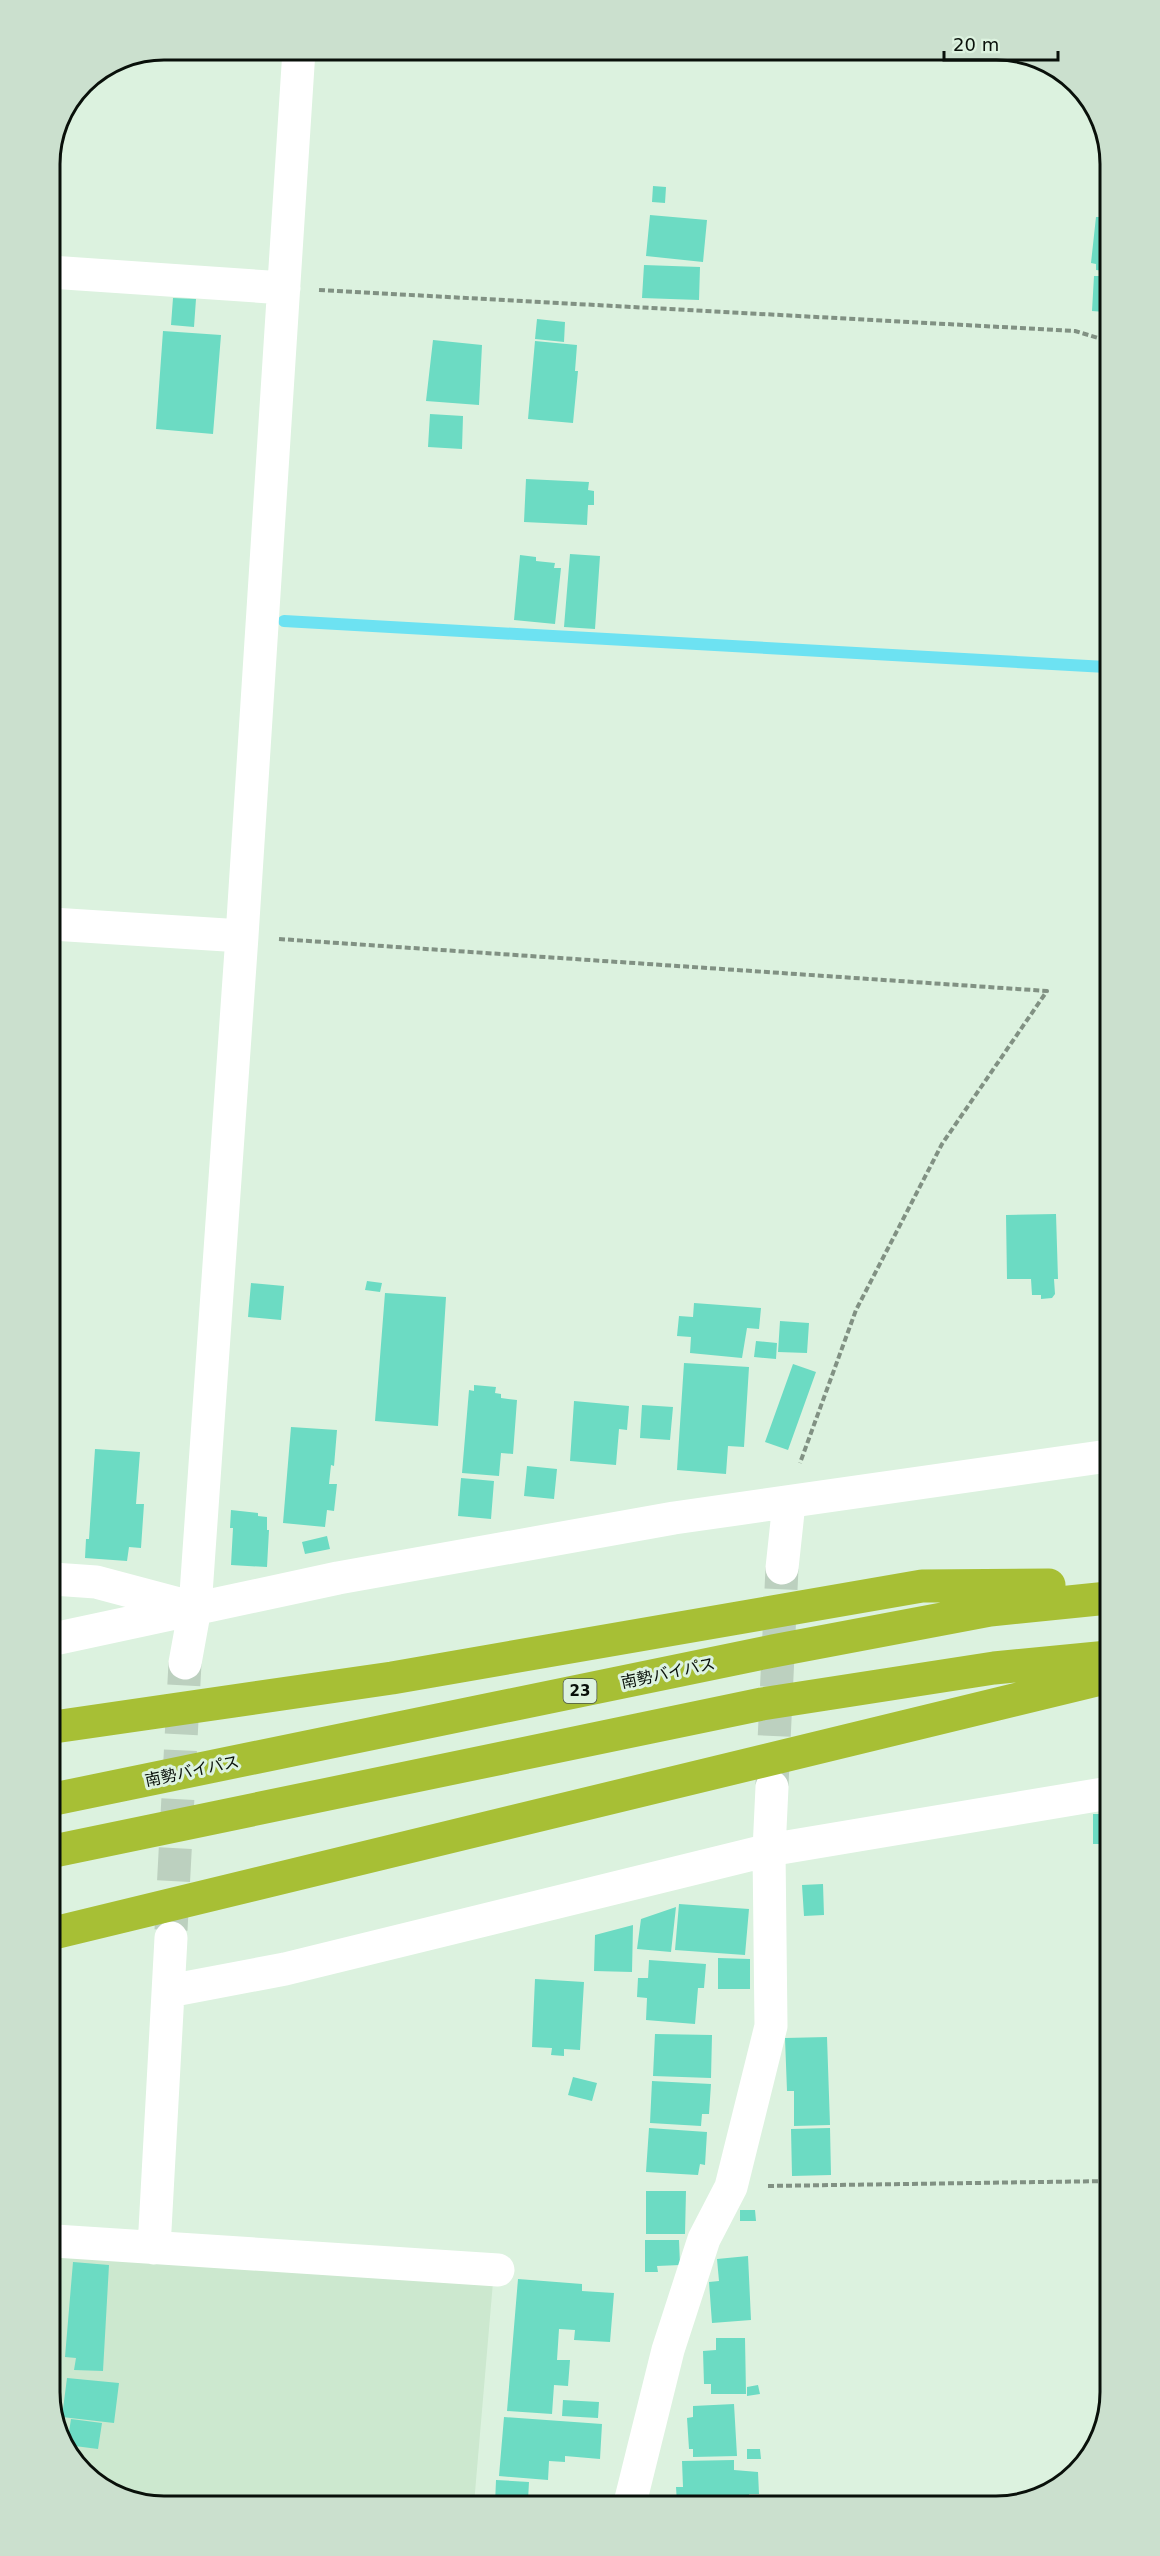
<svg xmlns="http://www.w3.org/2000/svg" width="1160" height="2556" font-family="'DejaVu Sans','Noto Sans JP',sans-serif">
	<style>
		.built { fill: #cce8cf }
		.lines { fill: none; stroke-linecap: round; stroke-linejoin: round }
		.stream { stroke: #6de2f2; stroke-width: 12 }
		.building { fill: #6cdbc3 }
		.minor-tunnel { stroke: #bcd0bf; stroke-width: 33; stroke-dasharray: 33 16; stroke-linecap: butt }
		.path { stroke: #819183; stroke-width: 4; stroke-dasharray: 6 3; stroke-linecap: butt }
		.minor { stroke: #fff; stroke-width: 33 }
		.highway { stroke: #a7bf35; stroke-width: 33 }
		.labels { text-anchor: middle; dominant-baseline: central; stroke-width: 6; stroke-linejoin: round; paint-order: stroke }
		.shield { fill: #dcf2df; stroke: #48544a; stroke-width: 1.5 }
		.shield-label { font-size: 15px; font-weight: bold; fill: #09100a }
		.street-label { font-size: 16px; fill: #09100a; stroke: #dcf2df }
		.rim { fill: none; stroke: #09100a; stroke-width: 3 }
	</style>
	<rect width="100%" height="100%" fill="#dcf2df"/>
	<path class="built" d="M55 2251 493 2282 474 2504 156 2506 95 2483 56 2429Z"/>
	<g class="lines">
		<path class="stream" d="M284 621 1106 667"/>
	</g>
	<path class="building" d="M653 186 666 187 665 203 652 202Z
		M1103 189H1104L1105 211H1101Z
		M650 215 707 220 703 262 646 256Z
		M1096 217H1105V271L1096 270V264L1091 263Z
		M644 265 700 267 699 300 642 298Z
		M1094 276H1105V312L1092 311Z
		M173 298 196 299 194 327 171 325Z
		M537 319 565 322 564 342 535 339Z
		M163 331 221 335 213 434 156 429Z
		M433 340 482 345 479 405 426 401Z
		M535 341 577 345 575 371H578L573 423 528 419Z
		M430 414 463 416 462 449 428 447Z
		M526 479 589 482 588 490 594 491V505H588L587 525 524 522Z
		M570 554 600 556 595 629 564 627Z
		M520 555 536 557V561L555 563 554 568H561L555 624 514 620Z
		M1056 1214 1058 1279H1054L1055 1294 1052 1298 1041 1299V1295H1032L1031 1279H1007L1006 1215Z
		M367 1281 382 1283 380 1292 365 1290Z
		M251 1283 284 1286 281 1320 248 1317Z
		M385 1293 446 1297 438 1426 375 1421Z
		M694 1303 761 1308 759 1329 747 1328 742 1358 690 1353 691 1337 677 1336 679 1316 693 1317Z
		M780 1321 809 1323 807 1353 778 1352Z
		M756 1341 777 1343 776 1359 754 1357Z
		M684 1363 749 1367 744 1447 728 1446 726 1474 677 1470Z
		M793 1364 816 1372 788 1450 765 1442Z
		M474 1385 496 1387 495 1393 501 1394V1398L517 1400 513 1454 501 1453 499 1476 462 1473 469 1390 474 1391Z
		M574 1401 629 1406 627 1430 619 1429 616 1465 570 1461Z
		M642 1405 673 1407 670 1440 640 1438Z
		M291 1427 337 1430 334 1466 331 1465 329 1484H337L334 1511 327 1510 325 1527 283 1523Z
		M95 1449 140 1452 136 1504H144L141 1548 129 1547 127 1561 85 1558 86 1539H89Z
		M527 1466 557 1469 554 1499 524 1496Z
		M461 1478 494 1481 491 1519 458 1516Z
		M231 1510 258 1513V1516L267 1517V1530H269L267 1567 231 1565 233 1528H230Z
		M327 1536 330 1549 305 1554 302 1542Z
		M1093 1814H1109V1844H1093Z
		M823 1884 824 1915 804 1916 802 1885Z
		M679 1904 749 1909 745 1955 675 1950Z
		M676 1907 671 1952 637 1949 641 1919Z
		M633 1925 632 1972 594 1971 595 1935Z
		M718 1958 750 1959V1989H718Z
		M649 1960 706 1964 704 1988H698L695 2024 646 2020 647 1998 637 1997 638 1978H648Z
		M535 1979 584 1982 580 2050 564 2049V2056L551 2055 552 2048 532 2047Z
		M655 2034 712 2035 711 2078 653 2076Z
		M827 2037 830 2125 794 2126V2091H787L785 2038Z
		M573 2077 597 2083 592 2101 568 2095Z
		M652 2081 711 2084 709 2114H702L701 2126 650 2123Z
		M649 2128 707 2132 705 2165 700 2164 698 2175 646 2172Z
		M830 2128 831 2175 792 2176 791 2129Z
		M646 2191H686L685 2234H646Z
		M740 2210H755L756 2221H740Z
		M645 2240H679L680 2265 657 2266 658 2272H645Z
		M748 2256 751 2320 712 2323 709 2282 719 2281 717 2259Z
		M73 2262 109 2265 103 2371 74 2370 76 2358 65 2357Z
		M518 2279 582 2284V2291L614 2293 610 2342 574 2340 575 2330 559 2329 557 2360H570L568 2386 554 2385 552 2414 507 2411Z
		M716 2338H745L746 2394H711V2384H704L703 2351 716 2350Z
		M67 2378 119 2383 114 2423 62 2417Z
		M758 2385 760 2394 747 2396V2387Z
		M563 2400 599 2402 598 2418 562 2416Z
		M734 2404 737 2456 693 2457V2449H689L687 2418 693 2417V2406Z
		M504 2417 602 2424 600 2459 565 2456V2462L549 2461 548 2480 499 2476Z
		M71 2419 102 2423 98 2449 67 2445Z
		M747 2449H760L761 2459H747Z
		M734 2460V2470L758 2472 759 2494H749L750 2502 677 2503 676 2487H683L682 2461Z
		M496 2480 529 2482 528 2500 548 2501V2504H495Z"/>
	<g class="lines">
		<path class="minor-tunnel" d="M772 1785 782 1568
			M171 1930 185 1663"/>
		<path class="path" d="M319 290 1075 331 1105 340
			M279 939 1047 991 942 1144 856 1310 800 1463
			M768 2186 1110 2181"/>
		<path class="minor" d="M50 272 284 288
			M52 924 242 936
			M782 1568 789 1503
			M53 1579 96 1582 190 1607
			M54 1639 338 1578 674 1518 1108 1456
			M185 1663 195 1608 242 936 299 50
			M169 1991 285 1969 769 1850 1109 1793
			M55 2241 498 2270
			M154 2248 171 1938
			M630 2503 668 2350 704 2239 731 2187 771 2026 769 1850 772 1787"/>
		<path class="highway" d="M54 1727 392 1678 922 1586 1049 1585
			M54 1799 773 1651 990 1610 1108 1598
			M54 1851 762 1704 994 1668 1108 1657
			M54 1933 1109 1677"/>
	</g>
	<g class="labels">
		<rect class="shield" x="563.5" y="1679" width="33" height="24" rx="4.5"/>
		<g class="shield-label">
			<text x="580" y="1691">23</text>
		</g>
		<g class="street-label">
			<text transform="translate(668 1673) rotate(-12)">南勢バイパス</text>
			<text transform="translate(192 1771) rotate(-12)">南勢バイパス</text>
		</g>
	</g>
	<path d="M0 0H1160V2556H0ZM164 60H996A104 104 0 0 1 1100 164V2392A104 104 0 0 1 996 2496H164A104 104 0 0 1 60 2392V164A104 104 0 0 1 164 60Z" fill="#cbe0ce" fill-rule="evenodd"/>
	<path class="rim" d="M164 60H996A104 104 0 0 1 1100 164V2392A104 104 0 0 1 996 2496H164A104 104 0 0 1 60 2392V164A104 104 0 0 1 164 60Z"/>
	<path d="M944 51v9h114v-9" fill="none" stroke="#09100a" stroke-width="3"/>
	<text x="953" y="51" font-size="18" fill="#09100a" stroke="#dcf2df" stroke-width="4.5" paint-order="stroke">20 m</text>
</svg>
